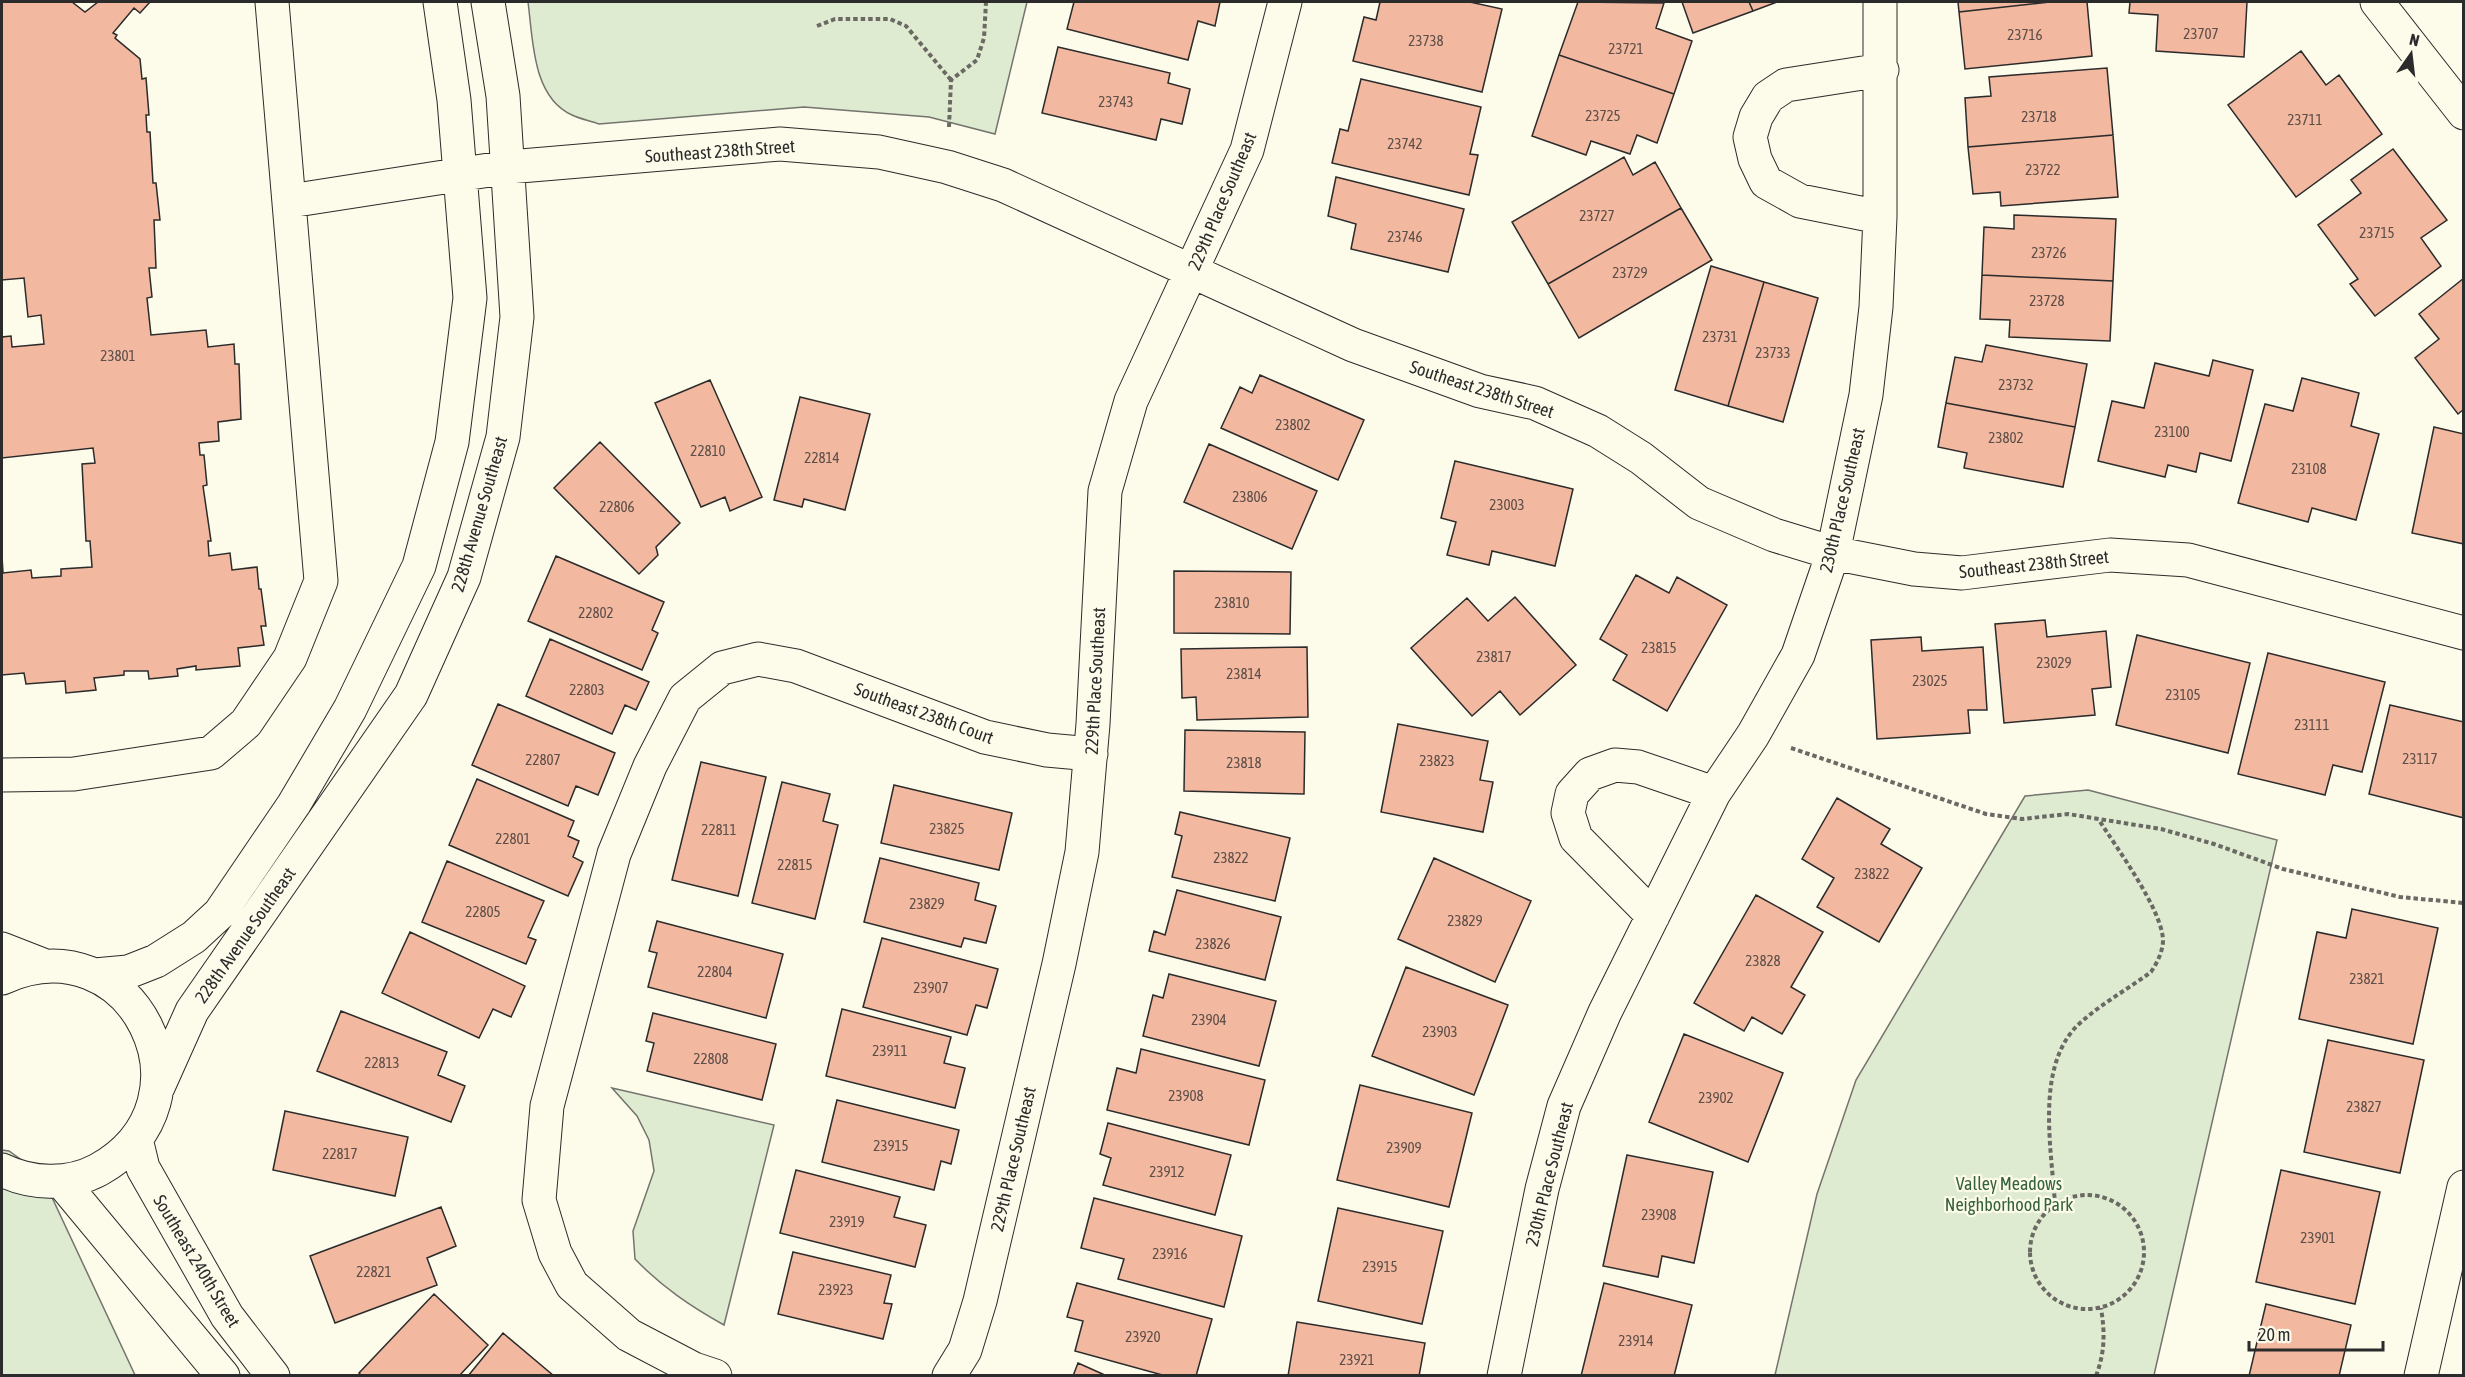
<svg xmlns="http://www.w3.org/2000/svg" width="2465" height="1377" font-family="'Asap Condensed',sans-serif">
	<style>
		.green { fill: #deebd1; stroke: #74746e; stroke-width: 1.5 }
		.building { fill: #f2b8a0; stroke: #2b2b2b; stroke-width: 1.5 }
		.lines { fill: none; stroke-linecap: round; stroke-linejoin: round }
		.minor-casing { stroke: #2b2b2b; stroke-width: 35 }
		.path { stroke: #6a6964; stroke-width: 4; stroke-dasharray: 4.5 3; stroke-linecap: butt }
		.minor { stroke: #fdfbea; stroke-width: 33 }
		.labels { text-anchor: middle; dominant-baseline: central; stroke-width: 4.5; stroke-linejoin: round; paint-order: stroke }
		.number-label { font-size: 15px; fill: #5d4e48 }
		.street-label { font-size: 18px; fill: #2b2b2b; stroke: #fdfbea }
		.park-label { font-size: 18px; fill: #34623c; stroke: #fdfbea }
	</style>
	<rect width="100%" height="100%" fill="#fdfbea"/>
	<path class="green" d="M528 2H1027L995 134 929 117 804 107 599 124C591 121 580 119 572 115 532 97 533 39 528 2Z
		M2088 790 2277 840 2154 1375H1775L1817 1194 1856 1080 2025 796Z
		M612 1088 774 1125 724 1325C690 1306 662 1287 635 1259L633 1231 654 1171 649 1140 637 1116Z
		M2 1150 9 1151 41 1174 135 1375H2Z"/>
	<path class="building" d="M2 2H72L85 12 98 2H150L140 13 134 8 113 33 117 35 115 38 140 59 142 79 146 78 149 115H146L147 132H150L153 183H156L160 220H154L156 268H149L152 297 147 298 151 335 206 330 208 347 234 344 235 364H239L241 419 218 422 219 441 199 443 200 455H204L207 485 203 486 211 541H208L209 556 230 553 232 570 257 567 259 589H261L266 626H261L264 645 238 648 240 666 196 670V666L177 669 178 676 149 679 148 671H124V675L94 678 96 690 66 693 65 681 26 684 24 673 2 675V556L3 573 31 570 32 578 61 576V569L92 567 90 541H86L82 464 95 463 93 448 2 458V337L11 336 12 347 44 344 41 315 28 317 24 278 2 280Z
		M1074 2H1220L1215 26 1198 21 1188 60 1067 29Z
		M1380 2H1470L1502 9 1482 92 1353 61 1364 17 1376 20Z
		M1578 2 1664 3 1656 28 1692 41 1674 94 1559 55Z
		M1682 2H1749L1753 11 1693 33Z
		M1749 2H1777L1753 11Z
		M1958 2H2050L1959 12Z
		M2050 2H2087L2092 56 1965 69 1959 12Z
		M2130 2H2247L2244 57 2156 51 2158 15 2129 13Z
		M1058 47 1170 73 1168 83 1190 89 1182 124 1161 119 1156 140 1042 113Z
		M2301 51 2326 85 2339 75 2382 134 2296 197 2228 105Z
		M1559 55 1674 94 1657 143 1637 135 1630 154 1591 141 1586 155 1532 136Z
		M2107 68 2113 135 1968 147 1965 98 1991 96 1989 77Z
		M1361 79 1481 107 1470 154 1478 155 1469 195 1332 163 1340 129 1348 131Z
		M2113 135 2118 197 2001 206 2000 192 1973 194 1968 147Z
		M2393 149 2447 220 2421 238 2441 266 2375 316 2350 284 2358 279 2318 225 2361 193 2351 180Z
		M1624 157 1633 175 1655 162 1681 208 1548 284 1512 222Z
		M1336 177 1464 209 1448 272 1351 249 1356 224 1328 216Z
		M1681 208 1712 260 1579 338 1548 284Z
		M2014 215 2116 219 2113 281 1982 275 1984 227 2014 229Z
		M1711 266 1764 282 1728 406 1675 390Z
		M1982 275 2113 281 2110 341 2009 337 2010 320 1980 319Z
		M2464 278V409L2458 414 2415 358 2439 339 2419 314Z
		M1764 282 1818 298 1783 422 1728 406Z
		M1986 345 2087 364 2075 427 1946 403 1955 357 1982 362Z
		M2213 360 2253 370 2231 461 2200 453 2196 472 2168 465 2165 477 2098 461 2112 401 2144 408 2155 363 2209 376Z
		M1260 375 1364 420 1338 480 1221 428 1240 387 1252 393Z
		M2302 378 2359 393 2351 426 2379 434 2356 520 2312 508 2308 522 2238 503 2265 404 2293 411Z
		M710 380 762 497 730 511 725 497 701 507 655 403Z
		M800 397 870 414 845 510 804 499 802 507 774 500Z
		M1946 403 2075 427 2063 487 1964 468 1967 453 1938 447Z
		M2434 427 2464 434V544L2412 533Z
		M600 442 680 523 656 547 658 555 639 574 554 488Z
		M1209 444 1317 491 1292 549 1184 502Z
		M1455 461 1573 489 1555 566 1492 551 1489 565 1447 555 1456 522 1441 518Z
		M556 556 664 602 652 630 658 633 642 670 528 621Z
		M1174 571 1291 572 1290 634 1174 633Z
		M1636 575 1669 593 1677 577 1727 605 1667 711 1613 680 1627 655 1600 639Z
		M1515 597 1576 665 1520 715 1500 691 1472 716 1411 648 1467 598 1488 621Z
		M2045 620 2047 637 2106 631 2111 687 2092 689 2095 715 2004 723 1995 624Z
		M2137 635 2250 663 2228 753 2116 725Z
		M1921 637 1922 651 1983 647 1987 710H1968L1970 733 1877 739 1871 640Z
		M550 639 649 682 636 710 625 705 612 734 526 696Z
		M1307 647 1308 717 1197 720 1196 697 1182 698 1181 649Z
		M2268 653 2385 682 2362 772 2333 765 2325 795 2238 774Z
		M498 704 615 753 598 795 576 786 568 806 472 765Z
		M2390 705 2464 722V818L2369 794Z
		M1398 724 1488 741 1480 780 1493 782 1483 832 1381 812Z
		M1185 730 1305 732 1304 794 1184 791Z
		M701 762 766 777 738 896 672 880Z
		M477 779 574 821 568 836 579 841 573 857 583 862 568 896 449 845Z
		M782 782 830 794 823 821 838 825 815 919 752 903Z
		M894 785 1012 813 999 870 881 843Z
		M1837 798 1890 829 1881 844 1922 868 1879 942 1817 907 1834 878 1802 859Z
		M1180 812 1290 838 1275 901 1172 877 1182 836 1175 834Z
		M880 858 979 883 975 900 996 906 986 943 964 938 961 947 864 922Z
		M1434 858 1531 901 1495 982 1398 939Z
		M447 861 544 901 528 937 536 940 526 964 422 922Z
		M1177 890 1281 917 1265 980 1149 951 1154 931 1165 935Z
		M1756 895 1823 932 1791 987 1805 995 1782 1034 1752 1017 1744 1031 1694 1003Z
		M2352 909 2438 928 2413 1044 2299 1019 2317 932 2346 938Z
		M657 921 783 954 766 1018 648 987 657 953 649 951Z
		M410 932 525 986 511 1017 493 1009 479 1038 382 993Z
		M882 938 998 969 987 1008 976 1005 967 1035 863 1007Z
		M1406 967 1508 1005 1474 1095 1372 1056Z
		M1169 974 1276 1001 1259 1066 1143 1036 1153 995 1163 998Z
		M842 1009 951 1037 944 1063 965 1068 955 1108 826 1076Z
		M341 1011 447 1052 438 1075 465 1086 451 1122 317 1071Z
		M653 1013 776 1044 762 1100 647 1071 654 1043 646 1041Z
		M1684 1034 1783 1073 1748 1162 1649 1122Z
		M2328 1040 2424 1060 2400 1173 2304 1152Z
		M1141 1049 1265 1080 1249 1145 1107 1110 1117 1068 1136 1073Z
		M1360 1085 1472 1113 1449 1207 1337 1180Z
		M837 1100 959 1130 951 1164 941 1161 934 1190 822 1162Z
		M285 1111 408 1137 395 1196 273 1170Z
		M1108 1123 1231 1155 1215 1215 1103 1185 1111 1158 1100 1154Z
		M1627 1155 1713 1172 1694 1263 1662 1256 1658 1277 1603 1266Z
		M796 1170 900 1197 894 1217 926 1225 915 1267 780 1233Z
		M2281 1170 2380 1192 2355 1304 2256 1282Z
		M1094 1198 1242 1236 1224 1307 1118 1279 1124 1259 1081 1248Z
		M441 1207 456 1246 427 1258 437 1285 335 1323 310 1256Z
		M1338 1208 1443 1231 1422 1324 1318 1301Z
		M793 1252 891 1275 884 1303 892 1304 883 1339 778 1314Z
		M1077 1283 1212 1319 1196 1376H1166L1075 1351 1083 1321 1067 1317Z
		M1604 1283 1692 1305 1674 1376H1581Z
		M434 1294 488 1345 459 1376H362L359 1373Z
		M2266 1304 2351 1325 2339 1376H2249Z
		M1297 1322 1425 1343 1419 1376H1288Z
		M503 1333 554 1376H468Z
		M1078 1363 1107 1376H1073Z"/>
	<g class="lines">
		<g class="minor-casing">
			<path id="minor" d="M2377 2 2464 113
				M290 201 508 167 780 144 879 152 947 167 1003 185 1353 345 1480 391 1535 403 1598 431 1641 458 1699 503 1774 535 1833 553 1914 569 1962 573 2110 555 2188 560 2464 633
				M1880 217 1800 201 1766 182 1755 159 1750 137 1756 117 1768 97 1786 85 1882 70
				M2 775 74 774 211 753 246 723 290 658 321 581 272 2
				M1653 916 1576 838 1568 813 1572 794 1590 774 1615 765 1638 767 1714 793
				M2 949 43 965
				M95 975 128 972 156 961 194 937 220 913 294 804 350 709 419 566 452 442 470 298 454 100 440 2
				M2 978C132 918 223 1101 98 1170 68 1186 31 1184 2 1170
				M158 1087 192 1011 411 695 464 577 503 437 517 317 503 96 488 2
				M136 1139 143 1168 227 1316 273 1376
				M62 1182 223 1376
				M715 1376 694 1369 629 1335 572 1285 555 1253 539 1200 547 1106 614 854 650 766 685 698 722 668 758 659 796 666 985 737 1047 750 1091 754
				M949 1376 965 1350 980 1301 1059 964 1082 852 1093 724 1105 491 1131 401 1247 150 1285 2
				M1504 1376 1542 1189 1564 1106 1605 1012 1714 793 1753 735 1798 655 1833 553 1866 395 1876 307 1880 217V2
				M2421 1376 2464 1187"/>
		</g>
		<path class="path" d="M817 26 835 19H890L906 26 951 80
			M949 127 951 80 977 60 984 38 986 2
			M1791 748 1986 814 2022 819 2068 814 2161 829 2214 844 2283 869 2400 897 2464 903
			M2030 1252a57 57 0 1 1 114 0a57 57 0 1 1-114 0Z
			M2055 1205C2052 1150 2034 1065 2080 1023 2101 1004 2128 989 2151 972 2157 963 2162 953 2163 942 2164 912 2116 847 2099 820
			M2096 1376C2105 1352 2105 1333 2101 1308"/>
		<use href="#minor" class="minor"/>
	</g>
	<g class="labels">
		<g class="number-label">
			<text x="2201" y="33">23707</text>
			<text x="2025" y="34">23716</text>
			<text x="1426" y="40">23738</text>
			<text x="1626" y="48">23721</text>
			<text x="1116" y="101">23743</text>
			<text x="1603" y="115">23725</text>
			<text x="2039" y="116">23718</text>
			<text x="2305" y="119">23711</text>
			<text x="1405" y="143">23742</text>
			<text x="2043" y="169">23722</text>
			<text x="1597" y="215">23727</text>
			<text x="2377" y="232">23715</text>
			<text x="1405" y="236">23746</text>
			<text x="2049" y="252">23726</text>
			<text x="1630" y="272">23729</text>
			<text x="2047" y="300">23728</text>
			<text x="1720" y="336">23731</text>
			<text x="1773" y="352">23733</text>
			<text x="118" y="355">23801</text>
			<text x="2016" y="384">23732</text>
			<text x="1293" y="424">23802</text>
			<text x="2172" y="431">23100</text>
			<text x="2006" y="437">23802</text>
			<text x="708" y="450">22810</text>
			<text x="822" y="457">22814</text>
			<text x="2309" y="468">23108</text>
			<text x="1250" y="496">23806</text>
			<text x="1507" y="504">23003</text>
			<text x="617" y="506">22806</text>
			<text x="1232" y="602">23810</text>
			<text x="596" y="612">22802</text>
			<text x="1659" y="647">23815</text>
			<text x="1494" y="656">23817</text>
			<text x="2054" y="662">23029</text>
			<text x="1244" y="673">23814</text>
			<text x="1930" y="680">23025</text>
			<text x="587" y="689">22803</text>
			<text x="2183" y="694">23105</text>
			<text x="2312" y="724">23111</text>
			<text x="2420" y="758">23117</text>
			<text x="543" y="759">22807</text>
			<text x="1437" y="760">23823</text>
			<text x="1244" y="762">23818</text>
			<text x="947" y="828">23825</text>
			<text x="719" y="829">22811</text>
			<text x="513" y="838">22801</text>
			<text x="1231" y="857">23822</text>
			<text x="795" y="864">22815</text>
			<text x="1872" y="873">23822</text>
			<text x="927" y="903">23829</text>
			<text x="483" y="911">22805</text>
			<text x="1465" y="920">23829</text>
			<text x="1213" y="943">23826</text>
			<text x="1763" y="960">23828</text>
			<text x="715" y="971">22804</text>
			<text x="2367" y="978">23821</text>
			<text x="931" y="987">23907</text>
			<text x="1209" y="1019">23904</text>
			<text x="1440" y="1031">23903</text>
			<text x="890" y="1050">23911</text>
			<text x="711" y="1058">22808</text>
			<text x="382" y="1062">22813</text>
			<text x="1186" y="1095">23908</text>
			<text x="1716" y="1097">23902</text>
			<text x="2364" y="1106">23827</text>
			<text x="891" y="1145">23915</text>
			<text x="1404" y="1147">23909</text>
			<text x="340" y="1153">22817</text>
			<text x="1167" y="1171">23912</text>
			<text x="1659" y="1214">23908</text>
			<text x="847" y="1221">23919</text>
			<text x="2318" y="1237">23901</text>
			<text x="1170" y="1253">23916</text>
			<text x="1380" y="1266">23915</text>
			<text x="374" y="1271">22821</text>
			<text x="836" y="1289">23923</text>
			<text x="1143" y="1336">23920</text>
			<text x="1636" y="1340">23914</text>
			<text x="1357" y="1359">23921</text>
		</g>
		<g class="street-label">
			<text transform="translate(720 151) rotate(-4)">Southeast 238th Street</text>
			<text transform="translate(1222 201) rotate(-67)">229th Place Southeast</text>
			<text transform="translate(1482 389) rotate(18)">Southeast 238th Street</text>
			<text transform="translate(1842 500) rotate(-77)">230th Place Southeast</text>
			<text transform="translate(479 514) rotate(-74)">228th Avenue Southeast</text>
			<text transform="translate(2034 564) rotate(-6)">Southeast 238th Street</text>
			<text transform="translate(1095 681) rotate(-87)">229th Place Southeast</text>
			<text transform="translate(924 713) rotate(20)">Southeast 238th Court</text>
			<text transform="translate(245 935) rotate(-55)">228th Avenue Southeast</text>
			<text transform="translate(1013 1159) rotate(-77)">229th Place Southeast</text>
			<text transform="translate(1549 1174) rotate(-76)">230th Place Southeast</text>
			<text transform="translate(197 1261) rotate(59)">Southeast 240th Street</text>
		</g>
		<g class="park-label">
			<text x="2009" y="1183">Valley Meadows<tspan x="2009" dy="21">Neighborhood Park</tspan></text>
		</g>
	</g>
	<rect width="2465" height="1377" fill="none" stroke="#2b2b2b" stroke-width="6"/>
	<g transform="translate(2411 54) rotate(14)" stroke="#fdfbea" stroke-width="4.5" paint-order="stroke">
	<path d="M0-4.5L10 22L0 15L-10 22Z" fill="#2b2b2b"/>
	<text y="-9" font-size="16" font-weight="bold" text-anchor="middle" fill="#2b2b2b">N</text>
	</g>
	<path d="M2249 1341v9h134v-9" fill="none" stroke="#2b2b2b" stroke-width="3"/>
	<text x="2258" y="1341" font-size="18" fill="#2b2b2b" stroke="#fdfbea" stroke-width="4.5" paint-order="stroke">20 m</text>
</svg>
